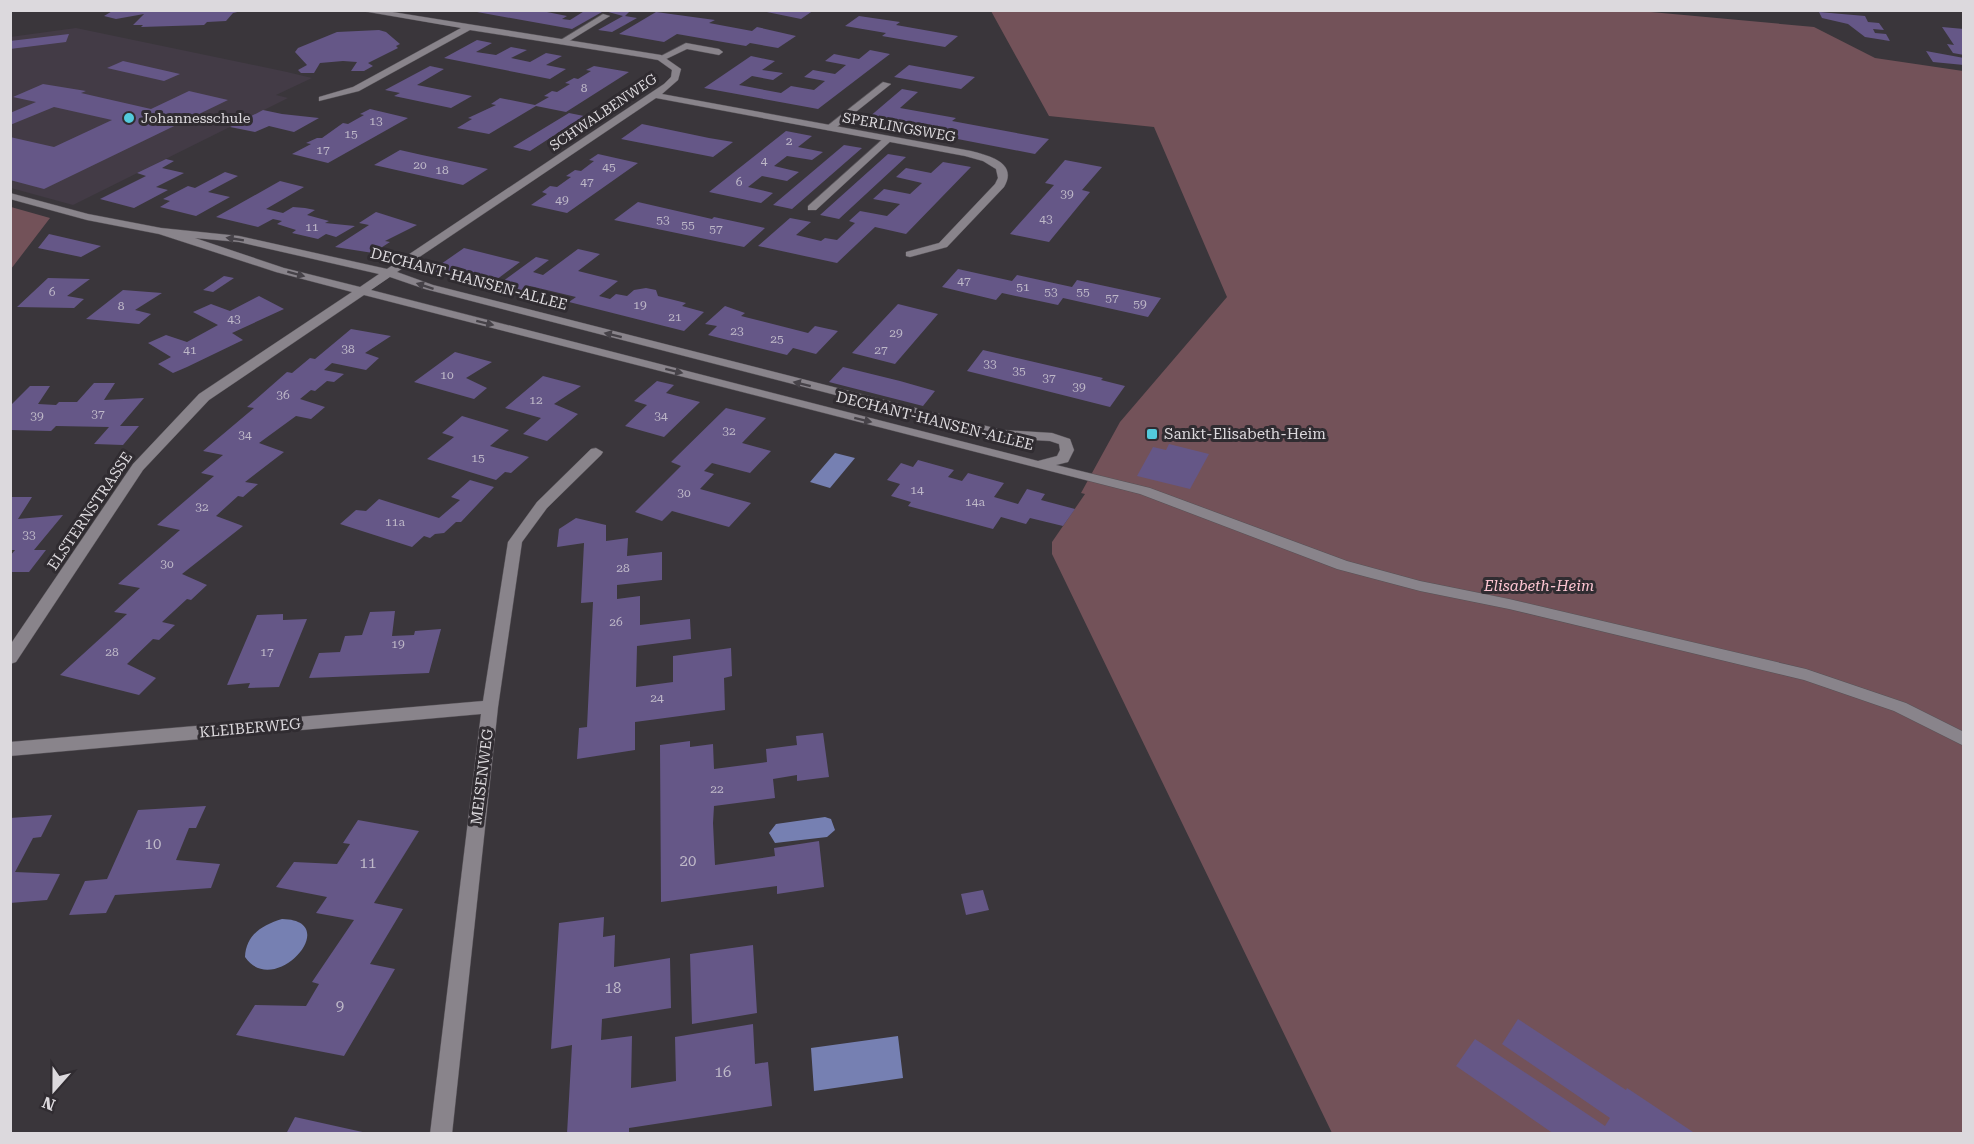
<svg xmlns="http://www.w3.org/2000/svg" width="1974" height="1144" font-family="'Roboto Serif',serif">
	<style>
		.built { fill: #433b46 }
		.green { fill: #735259 }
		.water { fill: #7680b2 }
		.building { fill: #655787 }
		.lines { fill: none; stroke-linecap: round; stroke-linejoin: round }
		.service-casing { stroke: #565257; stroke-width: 1 }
		.minor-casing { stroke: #565257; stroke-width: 1 }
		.service { fill: #89848b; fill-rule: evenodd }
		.minor { fill: #89848b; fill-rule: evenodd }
		.oneway { fill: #464248 }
		.poi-dot { fill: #53cadc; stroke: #302c31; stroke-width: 2 }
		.labels { text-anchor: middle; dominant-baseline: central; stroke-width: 6; stroke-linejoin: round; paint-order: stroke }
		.number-label { font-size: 12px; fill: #beb8c8 }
		.far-street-label { font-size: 14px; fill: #dcd9dd; stroke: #302c31 }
		.far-poi-label { font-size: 14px; fill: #dcd9dd; stroke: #302c31; text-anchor: start }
		.street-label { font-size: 15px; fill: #dcd9dd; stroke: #302c31 }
		.poi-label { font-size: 15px; fill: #dcd9dd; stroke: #302c31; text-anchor: start }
		.park-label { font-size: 15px; font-style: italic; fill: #fcc5d2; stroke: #302c31 }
		.near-number-label { font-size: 15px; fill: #beb8c8 }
	</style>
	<rect width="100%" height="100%" fill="#3a363b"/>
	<path class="built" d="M76 28 287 72 312 78 276 95 288 98 73 205 11 188 10 37Z"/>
	<path class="green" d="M991 11H1640L1814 27 1875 58 1963 71V1133H1332L1052 554V542L1085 494 1081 493 1120 422 1227 297 1154 127 1049 116Z
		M11 207 50 218 11 269 10 207Z"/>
	<path class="water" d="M835 453 855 458 830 488 810 482Z
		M825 817 831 819 835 830 827 837 775 843 769 833 776 824Z
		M282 919C345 920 274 1000 245 957 246 935 262 925 282 919Z
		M898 1036 903 1078 814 1091 811 1048Z"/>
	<path class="building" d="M114 10 154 12 246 10 233 13 226 21 207 22 204 25 141 27 143 25H133L144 14 116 19 104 16Z
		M466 10H537L567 16 562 19 570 20 586 10 602 12 572 29Z
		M601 10H631L625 16 637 18 612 32 598 30 623 16Z
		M757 10H814L801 19Z
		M656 12 715 20 709 23 752 31 757 27 796 36 778 48 750 43 746 46 677 34 664 42 619 34Z
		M1819 12 1865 16 1868 22 1879 23 1884 30 1873 29 1875 33 1886 34 1890 41 1865 37 1848 24 1822 18Z
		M859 16 900 22 896 25 958 36 945 47 882 36 886 33 845 26Z
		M1942 27 1964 29V55L1953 53 1947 44 1954 45Z
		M379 30 386 32 400 44 396 46 398 48 368 63 373 66 364 71H351L357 62 343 61 320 63 314 73H301L298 70 307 65 295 52 298 48 337 32Z
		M69 34 66 42 10 49V41Z
		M477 40 492 43 476 52 496 55 511 47 527 50 511 58 530 62 546 53 562 56 546 65 566 69 550 79 444 58Z
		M870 50 890 54 818 109 704 88 751 56 775 61 762 70 783 73 773 80 752 76 739 85 781 93 791 86 814 90 825 81 804 77 813 70 835 74 846 65 825 61 834 54 859 59Z
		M1926 51 1964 58V65L1933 62Z
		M123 61 180 74 164 81 107 68Z
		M909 65 975 77 961 89 894 77Z
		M430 66 444 69 417 85 472 96 451 108 394 96 400 93 385 90Z
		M594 66 629 72 566 112 536 106 489 134 457 128 472 119 468 118 496 105 491 104 500 98 535 105 549 97 544 96 552 91 557 92 570 84 565 83 574 78 578 79 591 71 586 70Z
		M43 84 86 91 81 93 151 109 189 91 228 100 44 189 10 180V137L54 147 112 120 54 107 10 125V113L36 102 13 97Z
		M902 89 918 92 900 108 956 118 952 121 1049 139 1035 154 937 135 941 132 868 118Z
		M370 109 408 118 328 163 292 154 311 144 306 143 317 138H322L343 123 348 124 364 115 360 114Z
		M263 110 282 114 319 118 294 132 269 126 255 132 230 127Z
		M569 113 584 116 530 151 513 147Z
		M642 124 709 138 733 142 713 157 621 139Z
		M786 131 812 136 798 147 823 152 812 160 787 156 774 166 799 172 787 181 762 176 748 187 773 193 761 203 709 192Z
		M844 145 862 148 792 209 773 205Z
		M400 150 422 155 488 169 463 185 374 165Z
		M598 154 638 163 567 213 531 205 547 194 542 192 550 186 557 187 571 177 566 176 575 170 581 171 594 161 589 160Z
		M888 154 906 157 839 219 820 215Z
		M166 159 174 161 162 168 184 173 156 187 168 190 134 208 100 199 146 176 137 173Z
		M1065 160 1102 167 1082 190 1090 192 1049 242 1010 234 1054 185 1045 183Z
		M943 162 971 167 906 234 875 227 837 263 758 246 790 218 811 222 796 235 821 241 825 238 837 240 855 223 849 221 860 211 887 216 900 204 873 199 884 189 910 194 922 183 896 177 906 168 931 173Z
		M225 172 238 176 208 192 230 197 196 216 160 207 170 201 163 199 188 186 195 188Z
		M280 181 304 187 266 209 283 213 293 207 305 208 315 210 307 215 329 221 325 223 355 226 336 237 326 234 318 239 292 233 296 230 277 224 282 221 273 219 258 227 216 217Z
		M638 202 712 219 714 217 765 228 744 247 614 220Z
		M376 212 417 225 385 241 390 242 373 253 335 247 369 225 359 223Z
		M49 234 101 246 81 257 38 248Z
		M464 248 520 262 488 286 431 271Z
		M578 249 600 254 578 271 618 281 599 296 610 299 616 294 627 296 634 290 646 288 656 290 658 296 686 303 682 306 704 312 684 331 569 302 576 297 530 286 523 291 495 287 536 257 549 260 533 272 543 275Z
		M958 269 1012 281 1017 275 1072 287 1077 280 1161 298 1148 317 1063 298 1058 305 1002 293 996 300 942 287Z
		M224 276 234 278 213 292 203 290Z
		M48 278 90 279 67 296 84 299 74 308 17 307Z
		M123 290 162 293 135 310 151 314 139 324 86 319Z
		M259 296 284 309 232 333 243 340 187 367 173 373 158 364 171 357 148 343 166 335 187 342 218 325 193 312 211 304 230 311Z
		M898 304 938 314 895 364 852 353Z
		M725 306 745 313 741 316 808 333 815 326 838 331 816 354 793 348 787 355 708 335 717 326 705 324Z
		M351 329 391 336 365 353 379 358 366 370 332 363 324 370 344 374 334 382 327 381 315 391 311 390 300 399 325 407 311 419 296 416 259 443 284 452 245 482 258 484 243 497 238 496 216 516 243 526 182 574 207 585 191 600 187 599 162 622 175 625 159 640 153 639 127 664 156 678 139 695 60 675 127 614 114 612 140 588 118 584 180 530 157 525 214 476 201 473 223 455 203 451 254 408 247 407 287 372 292 373 310 358 315 359Z
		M983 350 1103 378 1101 380 1125 386 1110 407 967 371Z
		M455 352 492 362 466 378 487 388 474 399 414 382Z
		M843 367 900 381 935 391 923 406 829 382Z
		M543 376 581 386 554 404 578 414 547 441 523 434 541 418 505 408Z
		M657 381 674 385 666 393 700 402 664 437 625 426 647 405 634 401Z
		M94 383H115L104 400 144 398 120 426H139L123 445 94 444 109 427 56 426 51 431 10 430V406L30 386H50L38 404 56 405 59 402H77Z
		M726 408 766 418 742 443 771 451 750 473 712 463 704 471 714 474 700 489 751 503 729 527 672 511 662 521 635 512 681 466 671 462Z
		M462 416 509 430 490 446 529 457 511 473 505 472 496 480 427 459 454 437 442 433Z
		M1169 444 1209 454 1190 489 1137 476 1153 447 1166 450Z
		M918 460 954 470 948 477 962 481 968 473 1004 483 994 497 1018 504 1027 489 1045 494 1041 500 1075 509 1063 526 1030 518 1026 524 1001 517 993 529 908 506 911 502 891 496 900 484 887 480 901 463 913 467Z
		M470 480 494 487 461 522H456L444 533 435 534 430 538 424 536 412 547 340 524 356 510 366 511 379 499 439 518 460 500 451 497Z
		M10 497H32L18 519 63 515 34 550H46L29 572H10V556L15 550H10Z
		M576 518 606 525V541L628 538 627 556 662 552V580L617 585V599L640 596V625L690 619 691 639 637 646 636 687 673 682V656L731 648 732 676 724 678 725 710 635 722V750L577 759 579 728 587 727 593 602 581 603 584 543 557 547 559 529Z
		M395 611 392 636 414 635 415 631 441 629 429 673 309 678 319 653 340 652 345 636 362 635 370 612Z
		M283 614V620L307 619 279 687 248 688 250 683 227 685 257 615Z
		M823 733 829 777 797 781V775L773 779 775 798 714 806 713 823 715 865 775 856 774 848 819 841 824 887 777 894V886L661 902 660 745 690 741V747L713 744 714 769 767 762 766 749 797 745 796 736Z
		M206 806 196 828H189L176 860 220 864 211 888 115 895 106 913 69 915 85 881 107 879 138 810Z
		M52 815 41 837 33 838 15 872 60 874 47 900 10 903V818Z
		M358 820 419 831 374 903 403 909 370 964 395 969 344 1056 236 1035 255 1005 306 1006 319 984 312 982 354 920 316 913 327 897 276 887 294 862 337 864 350 844 343 843Z
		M983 890 989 910 966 915 961 894Z
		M604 917 603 937 615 935 614 967 670 958 671 1008 602 1019 601 1040 632 1036 631 1088 676 1081 675 1037 753 1024 755 1064 768 1062 772 1106 629 1128V1134H567L572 1045 551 1049 559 923Z
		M753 945 757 1013 692 1024 690 954Z
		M1518 1019 1626 1090 1627 1088 1696 1134H1554L1456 1066 1475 1039 1605 1126 1610 1118 1502 1044Z
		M295 1117 367 1133V1134H286Z"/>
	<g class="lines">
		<g class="service-casing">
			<path id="service" d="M603 14 610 16 566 43 559 41Z
				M686 43 719 49 723 52 719 55 687 49 664 60 657 58Z
				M883 82 891 84 833 130H827V126Z
				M885 137 893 139 816 210H808V206Z"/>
		</g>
		<g class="minor-casing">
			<path id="minor" d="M357 10H380L661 55 681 69 678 80 662 94 971 151C990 156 1018 163 1004 187L947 247 910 257 906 256V252L939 243 995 184 998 178 996 169 983 161 965 156 656 98 397 272 433 285 1002 430 1052 433 1070 439 1074 450 1068 462 1056 465 1150 488 1347 561 1420 581 1509 599 1806 669 1906 703 1964 732V746L1894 711 1804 680 1509 609 1420 591 1337 569 1140 494 364 295 209 400 143 470 16 662 10 664V645L133 464 199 394 352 292 276 272 159 234 87 220 10 199V193L88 214 161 228 239 236 387 269 664 84 671 77 672 70 658 60 641 57 470 30 359 91 319 101V97L353 87 461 28ZM195 238 239 242 379 274 360 287 284 268ZM390 277 425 289 1002 438 1050 441 1059 444 1060 450 1057 456 1038 461 371 290Z
				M596 448 603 452 601 455 547 508 522 542 498 707 452 1134H430L481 714 10 756V742L483 701 508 542 537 502 591 449Z"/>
		</g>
		<use href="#service" class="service"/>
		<use href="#minor" class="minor"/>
	</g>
	<defs><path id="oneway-solid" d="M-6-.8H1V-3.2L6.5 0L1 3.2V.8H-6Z" transform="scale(1.5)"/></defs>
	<g class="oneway">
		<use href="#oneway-solid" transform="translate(235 239) rotate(-171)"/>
		<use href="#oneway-solid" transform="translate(296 274) rotate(15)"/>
		<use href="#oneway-solid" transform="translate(425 286) rotate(-162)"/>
		<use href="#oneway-solid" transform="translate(485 323) rotate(14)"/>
		<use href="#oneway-solid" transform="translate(613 335) rotate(-166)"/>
		<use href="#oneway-solid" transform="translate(674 371) rotate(14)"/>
		<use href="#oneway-solid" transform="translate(802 384) rotate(-166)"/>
		<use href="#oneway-solid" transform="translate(863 420) rotate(14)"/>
	</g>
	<g class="poi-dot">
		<circle cx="129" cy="118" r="6"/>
		<rect x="1146" y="428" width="12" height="12" rx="3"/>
	</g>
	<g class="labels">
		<g class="number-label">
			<text x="584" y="88">8</text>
			<text x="376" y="121">13</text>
			<text x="351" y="134">15</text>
			<text x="789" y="141">2</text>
			<text x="323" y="150">17</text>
			<text x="764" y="161">4</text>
			<text x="420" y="165">20</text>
			<text x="609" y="167">45</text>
			<text x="442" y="170">18</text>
			<text x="587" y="182">47</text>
			<text x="739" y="182">6</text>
			<text x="1067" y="194">39</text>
			<text x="562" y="200">49</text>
			<text x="1046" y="219">43</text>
			<text x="663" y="220">53</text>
			<text x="688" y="225">55</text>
			<text x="312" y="227">11</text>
			<text x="716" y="229">57</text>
			<text x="964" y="281">47</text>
			<text x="1023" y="287">51</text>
			<text x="52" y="292">6</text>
			<text x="1051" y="292">53</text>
			<text x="1083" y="292">55</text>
			<text x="1112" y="298">57</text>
			<text x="1140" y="304">59</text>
			<text x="640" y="305">19</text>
			<text x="121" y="306">8</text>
			<text x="675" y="317">21</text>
			<text x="234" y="319">43</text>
			<text x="737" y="331">23</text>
			<text x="896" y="333">29</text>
			<text x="777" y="339">25</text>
			<text x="348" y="349">38</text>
			<text x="190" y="350">41</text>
			<text x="881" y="350">27</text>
			<text x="990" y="364">33</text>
			<text x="1019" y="371">35</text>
			<text x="447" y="375">10</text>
			<text x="1049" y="378">37</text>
			<text x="1079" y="387">39</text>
			<text x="283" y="395">36</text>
			<text x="536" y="400">12</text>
			<text x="98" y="414">37</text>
			<text x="37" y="416">39</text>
			<text x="661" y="416">34</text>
			<text x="729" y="431">32</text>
			<text x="245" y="435">34</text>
			<text x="478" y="458">15</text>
			<text x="917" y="490">14</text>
			<text x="684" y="493">30</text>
			<text x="975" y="502">14a</text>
			<text x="202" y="507">32</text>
			<text x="395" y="522">11a</text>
			<text x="29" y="535">33</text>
			<text x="167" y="564">30</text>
			<text x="623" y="568">28</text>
			<text x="616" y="622">26</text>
			<text x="398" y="644">19</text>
			<text x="112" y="652">28</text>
			<text x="267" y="652">17</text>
			<text x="657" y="698">24</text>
			<text x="717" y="789">22</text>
		</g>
		<g class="far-street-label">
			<text transform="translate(603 112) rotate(-34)">SCHWALBENWEG</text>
			<text transform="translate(899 127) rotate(10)">SPERLINGSWEG</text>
		</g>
		<g class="far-poi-label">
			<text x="141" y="118">Johannesschule</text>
		</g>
		<g class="street-label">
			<text transform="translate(469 279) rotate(15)">DECHANT-HANSEN-ALLEE</text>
			<text transform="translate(935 421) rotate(14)">DECHANT-HANSEN-ALLEE</text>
			<text transform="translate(90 511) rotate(-56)">ELSTERNSTRASSE</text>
			<text transform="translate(250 728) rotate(-5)">KLEIBERWEG</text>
			<text transform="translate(482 777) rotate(-83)">MEISENWEG</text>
		</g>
		<g class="poi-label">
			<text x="1164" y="434">Sankt-Elisabeth-Heim</text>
		</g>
		<g class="park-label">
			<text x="1539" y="586">Elisabeth-Heim</text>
		</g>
		<g class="near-number-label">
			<text x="153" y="844">10</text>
			<text x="688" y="861">20</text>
			<text x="368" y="863">11</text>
			<text x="613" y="988">18</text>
			<text x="340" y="1006">9</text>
			<text x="723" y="1072">16</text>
		</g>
	</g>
	<rect width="1974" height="1144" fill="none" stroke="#dcd9dd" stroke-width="24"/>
	<g transform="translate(54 1090) rotate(201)" stroke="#302c31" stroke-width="4.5" paint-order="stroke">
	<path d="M0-4.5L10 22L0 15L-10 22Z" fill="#dcd9dd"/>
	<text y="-9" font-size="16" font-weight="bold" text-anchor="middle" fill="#dcd9dd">N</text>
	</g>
</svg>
